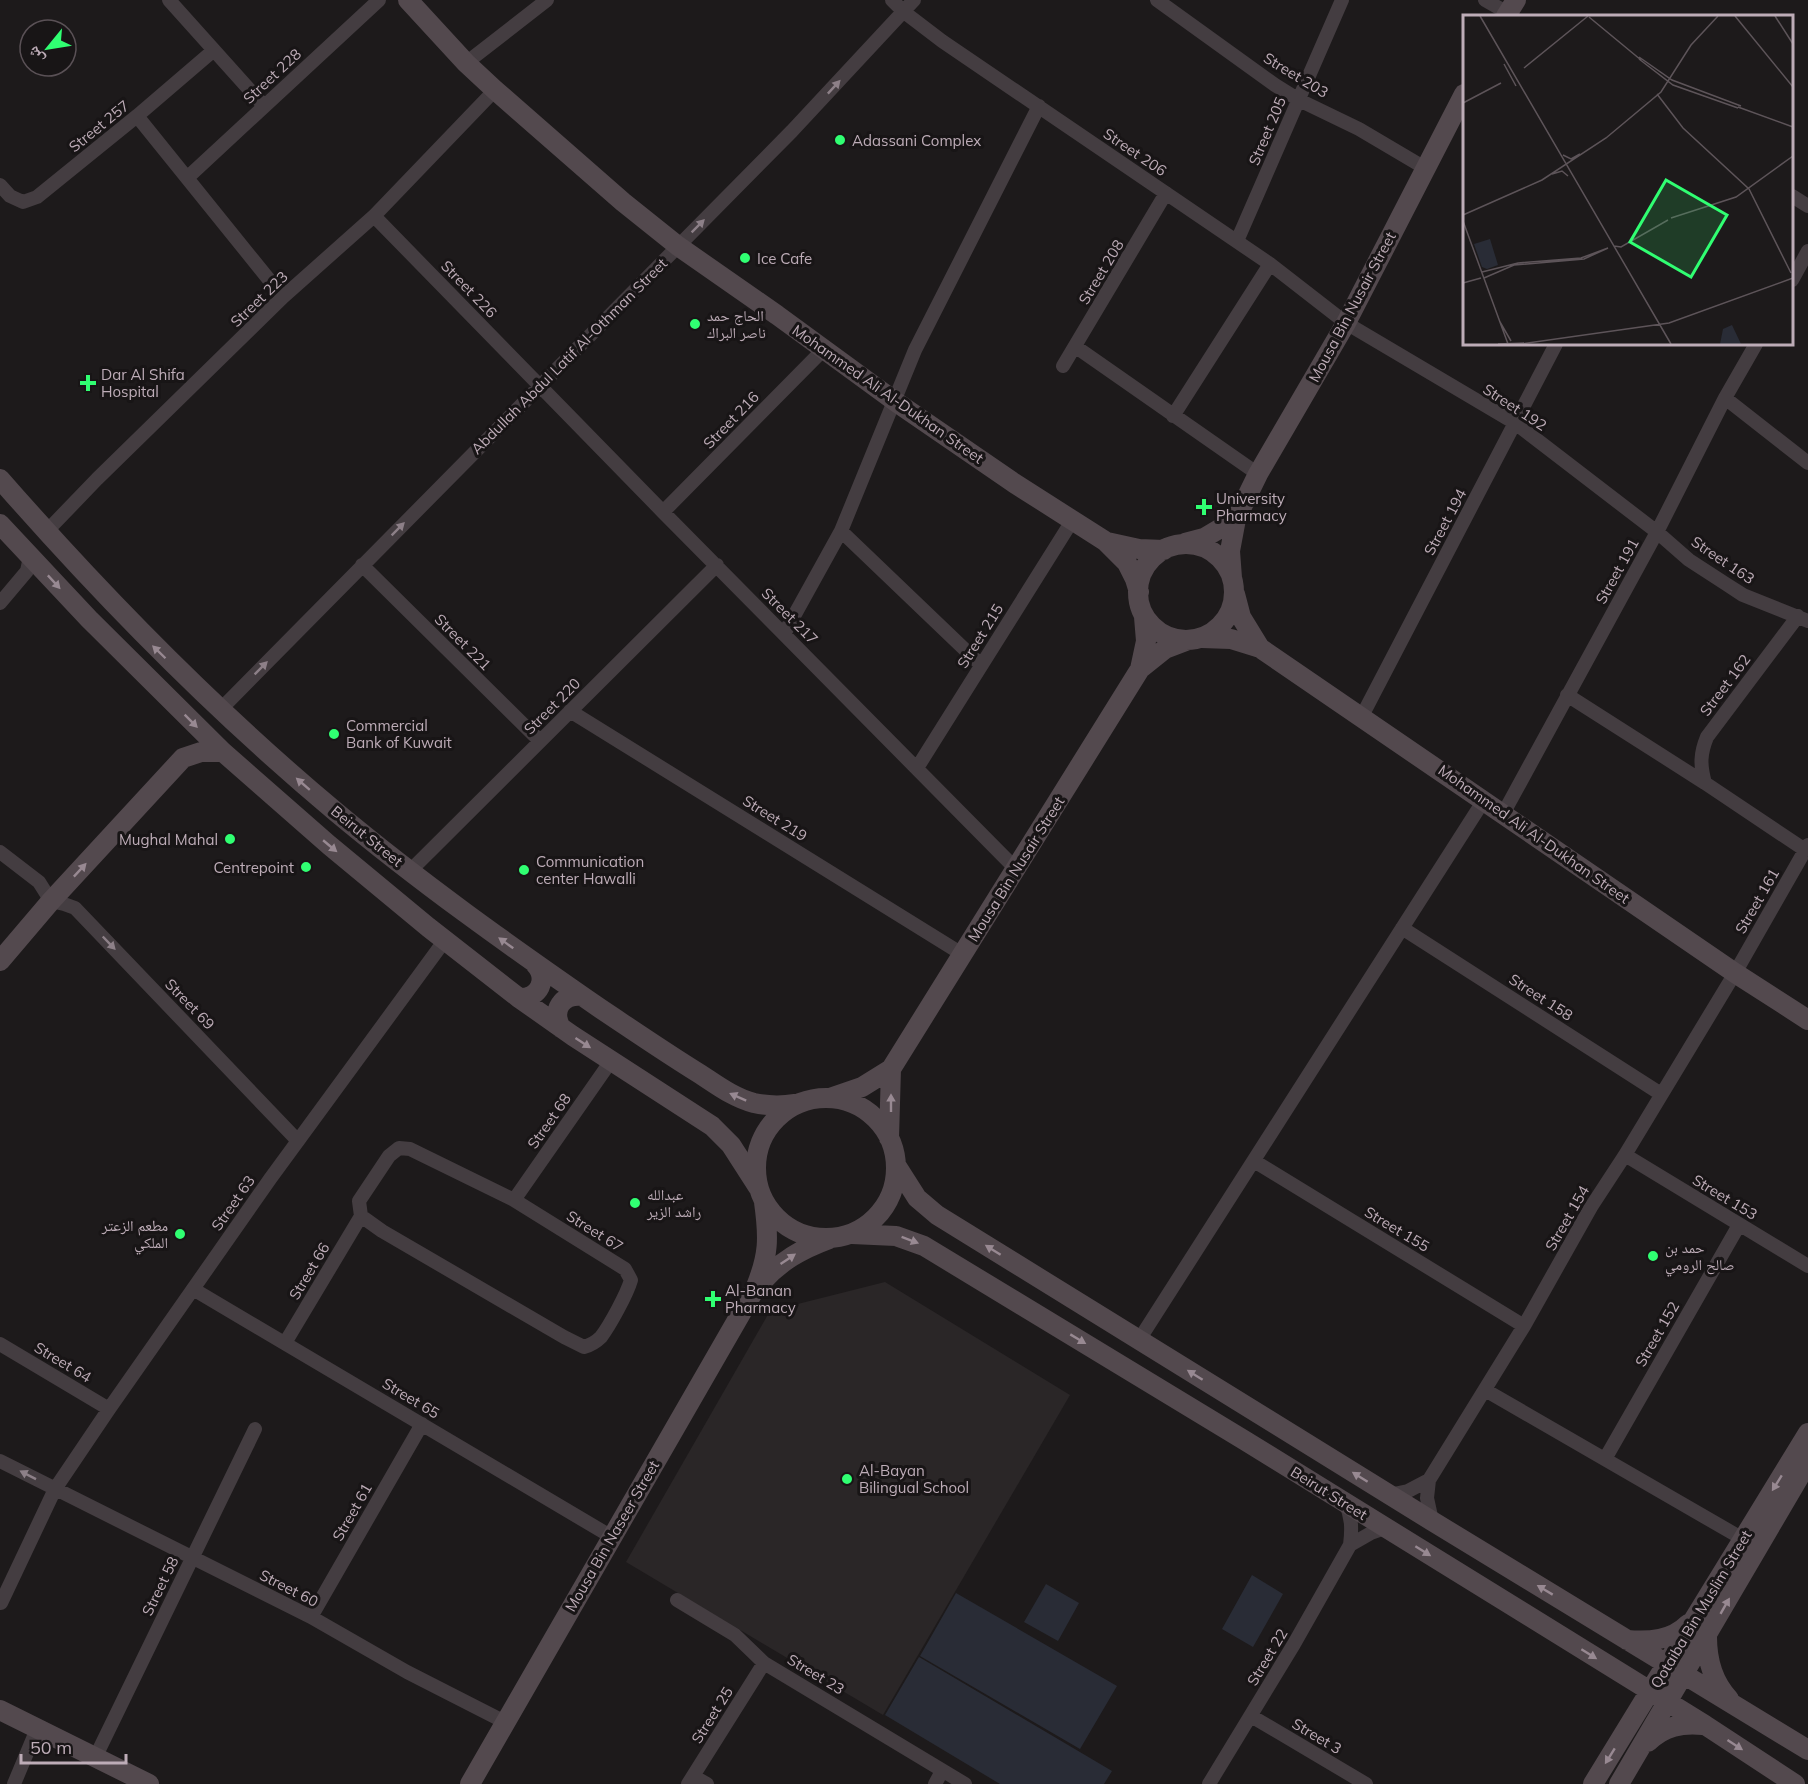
<svg xmlns="http://www.w3.org/2000/svg" width="1808" height="1784" font-family="Mulish,'Noto Naskh Arabic',sans-serif">
	<style>
		.built { fill: #2a2627 }
		.green { fill: #292c36 }
		.lines { fill: none; stroke-linecap: round; stroke-linejoin: round }
		.street { stroke: #443d41; stroke-width: 14 }
		.secondary { stroke: #53494e; stroke-width: 20 }
		.oneway { fill: #8d8088 }
		.oneway2 { fill: #988992 }
		.poi-dot { fill: #30ff72; stroke: #181516; stroke-width: 2 }
		.labels { text-anchor: middle; dominant-baseline: central; stroke-width: 6; stroke-linejoin: round; paint-order: stroke }
		.street-label { font-size: 15px; fill: #bdacb7; stroke: #181516 }
		.poi-label { font-size: 15px; fill: #bdacb7; stroke: #181516; text-anchor: start }
		.inset-road { fill: none; stroke: #5d5459; stroke-width: 1.5 }
		.view { fill: #30ff72; fill-opacity: 0.15; stroke: #30ff72; stroke-width: 3 }
		.inset-edge { fill: none; stroke: #bdacb7; stroke-width: 3 }
	</style>
	<rect width="100%" height="100%" fill="#1d1a1b"/>
	<path class="built" d="M885 1282 1070 1395 883 1715 626 1562 770 1311Z"/>
	<path class="green" d="M1252 1575 1283 1594 1253 1647 1222 1629Z
		M1046 1584 1079 1603 1058 1641 1024 1622Z
		M956 1593 1117 1686 1080 1749 920 1656Z
		M919 1657 1112 1771 1104 1784H1000L885 1715Z"/>
	<g class="lines">
		<path class="street" d="M169 0 264 106
			M892 0 904 12 942 41 1270 264 1346 323 1515 423 1657 532 1689 560 1726 584 1743 595 1808 621
			M1157 0 1275 85 1299 100 1359 129 1425 168
			M1485 0 1513 16
			M466 63 547 0
			M137 116 283 297
			M187 178 379 0
			M0 185 10 196 23 202 37 197 137 116 214 50
			M1792 196 1808 206
			M374 216 663 512 1016 869
			M1237 241 1342 0
			M1792 280 1808 251
			M1076 347 1258 474
			M1063 366 1166 193
			M1725 398 1808 463
			M1173 416 1270 264
			M663 512 823 350
			M841 531 981 665
			M46 532 97 479 283 297 374 216 495 90
			M362 565 540 741
			M0 603 27 571 30 557
			M784 634 841 531 915 350 1039 106
			M1567 695 1705 783 1805 850
			M220 710 792 131 914 0
			M570 711 962 954
			M1362 716 1556 344
			M917 768 1072 521
			M1705 783C1700 765 1700 754 1707 737L1798 616
			M1503 814 1657 532 1725 398 1756 344
			M0 852 39 882 51 901 64 904 75 908 298 1141
			M410 871 717 565
			M1402 928 1661 1094
			M399 1148 410 1149 514 1200 625 1269 631 1280C627 1294 610 1325 601 1337 596 1342 591 1345 584 1347L564 1337 382 1231 361 1216 359 1201 389 1156Z
			M1625 1155 1808 1266
			M1254 1161 1524 1326
			M514 1200 611 1061
			M193 1289 612 1537
			M1139 1340 1484 800
			M285 1343 361 1216
			M0 1344 109 1409
			M1485 1390 1743 1539
			M1605 1459 1739 1225
			M0 1461 311 1617 407 1672 505 1722
			M1389 1495 1408 1491 1429 1480
			M1432 1521 1427 1498 1429 1480 1524 1326 1591 1207 1625 1155 1735 973 1808 845
			M1350 1545 1371 1533 1385 1528
			M677 1600 735 1635 764 1663 965 1784
			M1 1603 55 1489 109 1409 270 1179 445 940
			M311 1617 422 1424
			M1251 1716 1366 1784
			M95 1758 255 1429
			M693 1776 707 1784
			M14 1784 37 1729
			M688 1784 764 1663
			M935 1784 942 1771
			M1209 1784 1294 1644 1350 1545C1352 1529 1352 1517 1345 1502"/>
		<path class="secondary" d="M408 0 466 63 495 90 623 202 678 246 777 315 896 402 1014 483 1105 541 1127 563 1135 579 1139 592
			M1506 16 1516 0
			M0 479C105 599 214 710 336 812 421 883 510 946 601 1009 634 1031 666 1053 700 1074 717 1085 734 1098 754 1103 768 1106 782 1106 795 1104
			M0 524 89 619 223 752 329 845 428 927 519 998 573 1036 712 1126 731 1145 758 1187
			M1107 542 1139 549 1164 550
			M1185 543 1204 538 1236 519
			M1138 592a48 48 0 1 1 96 0a48 48 0 1 1-96 0Z
			M1232 578 1230 551 1236 519 1258 474 1346 323 1464 94
			M1235 594 1241 617 1260 648
			M1202 638 1231 639 1260 648 1735 973 1808 1020
			M1140 669 1165 649 1186 641
			M0 961 51 901 183 758 201 752H223
			M519 998C539 999 549 979 535 964
			M561 1028C551 1010 562 994 582 996
			M756 1168a70 70 0 1 1 140 0a70 70 0 1 1-140 0Z
			M830 1098 862 1087 891 1069 1140 669 1146 641 1144 617
			M889 1138 891 1069
			M896 1165 917 1198 937 1215 1432 1521 1808 1750
			M852 1234 896 1236 924 1246 1244 1440 1705 1725 1795 1784
			M761 1283C780 1261 802 1249 829 1239
			M1707 1637C1707 1660 1713 1682 1729 1699
			M1627 1640C1650 1642 1672 1640 1688 1624
			M0 1710 149 1784
			M1648 1742C1664 1726 1682 1723 1703 1725
			M470 1784 755 1289C769 1255 769 1238 764 1202
			M1593 1784 1808 1433
			M1619 1784 1808 1462"/>
	</g>
	<defs><path id="oneway-solid" d="M-6-.8H1V-3.2L6.5 0L1 3.2V.8H-6Z" transform="scale(1.5)"/></defs>
	<g class="oneway">
		<use href="#oneway-solid" transform="translate(834 87) rotate(-47)"/>
		<use href="#oneway-solid" transform="translate(698 226) rotate(-45)"/>
		<use href="#oneway-solid" transform="translate(398 529) rotate(-45)"/>
		<use href="#oneway-solid" transform="translate(261 668) rotate(-45)"/>
		<use href="#oneway-solid" transform="translate(109 943) rotate(46)"/>
		<use href="#oneway-solid" transform="translate(28 1475) rotate(-153)"/>
	</g>
	<g class="oneway2">
		<use href="#oneway-solid" transform="translate(54 582) rotate(47)"/>
		<use href="#oneway-solid" transform="translate(159 652) rotate(-136)"/>
		<use href="#oneway-solid" transform="translate(191 721) rotate(45)"/>
		<use href="#oneway-solid" transform="translate(303 784) rotate(-139)"/>
		<use href="#oneway-solid" transform="translate(330 846) rotate(40)"/>
		<use href="#oneway-solid" transform="translate(80 870) rotate(-47)"/>
		<use href="#oneway-solid" transform="translate(506 943) rotate(-144)"/>
		<use href="#oneway-solid" transform="translate(583 1043) rotate(33)"/>
		<use href="#oneway-solid" transform="translate(738 1097) rotate(-156)"/>
		<use href="#oneway-solid" transform="translate(891 1103) rotate(-90)"/>
		<use href="#oneway-solid" transform="translate(910 1240) rotate(21)"/>
		<use href="#oneway-solid" transform="translate(993 1250) rotate(-148)"/>
		<use href="#oneway-solid" transform="translate(788 1259) rotate(-34)"/>
		<use href="#oneway-solid" transform="translate(1078 1339) rotate(31)"/>
		<use href="#oneway-solid" transform="translate(1195 1375) rotate(-148)"/>
		<use href="#oneway-solid" transform="translate(1360 1477) rotate(-148)"/>
		<use href="#oneway-solid" transform="translate(1777 1483) rotate(122)"/>
		<use href="#oneway-solid" transform="translate(1423 1551) rotate(32)"/>
		<use href="#oneway-solid" transform="translate(1545 1590) rotate(-149)"/>
		<use href="#oneway-solid" transform="translate(1725 1606) rotate(-60)"/>
		<use href="#oneway-solid" transform="translate(1589 1654) rotate(32)"/>
		<use href="#oneway-solid" transform="translate(1735 1745) rotate(33)"/>
		<use href="#oneway-solid" transform="translate(1610 1756) rotate(122)"/>
	</g>
	<g class="poi-dot">
		<circle cx="840" cy="140" r="6"/>
		<circle cx="745" cy="258" r="6"/>
		<circle cx="695" cy="324" r="6"/>
		<path d="M85 374h6v6h6v6h-6v6h-6v-6h-6v-6h6z"/>
		<path d="M1201 498h6v6h6v6h-6v6h-6v-6h-6v-6h6z"/>
		<circle cx="334" cy="734" r="6"/>
		<circle cx="230" cy="839" r="6"/>
		<circle cx="306" cy="867" r="6"/>
		<circle cx="524" cy="870" r="6"/>
		<circle cx="635" cy="1203" r="6"/>
		<circle cx="180" cy="1234" r="6"/>
		<circle cx="1653" cy="1256" r="6"/>
		<path d="M710 1290h6v6h6v6h-6v6h-6v-6h-6v-6h6z"/>
		<circle cx="847" cy="1479" r="6"/>
	</g>
	<g class="labels">
		<g class="street-label">
			<text transform="translate(1296 75) rotate(31)">Street 203</text>
			<text transform="translate(272 76) rotate(-43)">Street 228</text>
			<text transform="translate(99 126) rotate(-39)">Street 257</text>
			<text transform="translate(1267 131) rotate(-67)">Street 205</text>
			<text transform="translate(1135 152) rotate(34)">Street 206</text>
			<text transform="translate(1101 272) rotate(-59)">Street 208</text>
			<text transform="translate(469 289) rotate(46)">Street 226</text>
			<text transform="translate(259 299) rotate(-44)">Street 223</text>
			<text transform="translate(1352 307) rotate(-62)">Mousa Bin Nusair Street</text>
			<text transform="translate(569 356) rotate(-45)">Abdullah Abdul Latif Al-Othman Street</text>
			<text transform="translate(888 394) rotate(35)">Mohammed Ali Al-Dukhan Street</text>
			<text transform="translate(1515 407) rotate(33)">Street 192</text>
			<text transform="translate(731 420) rotate(-46)">Street 216</text>
			<text transform="translate(1445 522) rotate(-62)">Street 194</text>
			<text transform="translate(1723 560) rotate(34)">Street 163</text>
			<text transform="translate(1617 571) rotate(-61)">Street 191</text>
			<text transform="translate(790 616) rotate(45)">Street 217</text>
			<text transform="translate(980 636) rotate(-58)">Street 215</text>
			<text transform="translate(463 642) rotate(45)">Street 221</text>
			<text transform="translate(1725 685) rotate(-53)">Street 162</text>
			<text transform="translate(552 706) rotate(-45)">Street 220</text>
			<text transform="translate(775 818) rotate(32)">Street 219</text>
			<text transform="translate(1534 834) rotate(35)">Mohammed Ali Al-Dukhan Street</text>
			<text transform="translate(367 836) rotate(39)">Beirut Street</text>
			<text transform="translate(1016 869) rotate(-58)">Mousa Bin Nusair Street</text>
			<text transform="translate(1757 901) rotate(-60)">Street 161</text>
			<text transform="translate(1541 997) rotate(33)">Street 158</text>
			<text transform="translate(190 1004) rotate(46)">Street 69</text>
			<text transform="translate(549 1121) rotate(-55)">Street 68</text>
			<text transform="translate(1725 1197) rotate(31)">Street 153</text>
			<text transform="translate(233 1203) rotate(-55)">Street 63</text>
			<text transform="translate(1567 1218) rotate(-60)">Street 154</text>
			<text transform="translate(1397 1229) rotate(31)">Street 155</text>
			<text transform="translate(595 1231) rotate(32)">Street 67</text>
			<text transform="translate(309 1271) rotate(-59)">Street 66</text>
			<text transform="translate(1657 1334) rotate(-60)">Street 152</text>
			<text transform="translate(63 1362) rotate(31)">Street 64</text>
			<text transform="translate(411 1398) rotate(31)">Street 65</text>
			<text transform="translate(1329 1493) rotate(32)">Beirut Street</text>
			<text transform="translate(352 1512) rotate(-60)">Street 61</text>
			<text transform="translate(612 1536) rotate(-60)">Mousa Bin Naseer Street</text>
			<text transform="translate(160 1586) rotate(-64)">Street 58</text>
			<text transform="translate(289 1588) rotate(27)">Street 60</text>
			<text transform="translate(1701 1609) rotate(-59)">Qotaiba Bin Muslim Street</text>
			<text transform="translate(1267 1657) rotate(-59)">Street 22</text>
			<text transform="translate(816 1674) rotate(31)">Street 23</text>
			<text transform="translate(712 1715) rotate(-58)">Street 25</text>
			<text transform="translate(1317 1736) rotate(31)">Street 3</text>
		</g>
		<g class="poi-label">
			<text x="852" y="140">Adassani Complex</text>
			<text x="757" y="258">Ice Cafe</text>
			<text x="707" y="315">الحاج حمد<tspan x="707" dy="17">ناصر البراك</tspan></text>
			<text x="101" y="374">Dar Al Shifa<tspan x="101" dy="17">Hospital</tspan></text>
			<text x="1216" y="498">University<tspan x="1216" dy="17">Pharmacy</tspan></text>
			<text x="346" y="725">Commercial<tspan x="346" dy="17">Bank of Kuwait</tspan></text>
			<text x="218" y="839" text-anchor="end">Mughal Mahal</text>
			<text x="536" y="861">Communication<tspan x="536" dy="17">center Hawalli</tspan></text>
			<text x="294" y="867" text-anchor="end">Centrepoint</text>
			<text x="647" y="1194">عبدالله<tspan x="647" dy="17">راشد الزير</tspan></text>
			<text x="168" y="1225" text-anchor="end">مطعم الزعتر<tspan x="168" dy="17">الملكي</tspan></text>
			<text x="1665" y="1247">حمد بن<tspan x="1665" dy="17">صالح الرومي</tspan></text>
			<text x="725" y="1290">Al-Banan<tspan x="725" dy="17">Pharmacy</tspan></text>
			<text x="859" y="1470">Al-Bayan<tspan x="859" dy="17">Bilingual School</tspan></text>
		</g>
	</g>
	<g transform="translate(1463 15)">
		<rect width="330" height="330" fill="#1d1a1b"/>
		<path d="M27 224 35 250 24 254 19 252 11 229ZM269 310 278 329H257L260 314Z" fill="#292c36"/>
		<path class="inset-road" d="M17 1 208 329M272 1 330 72M312 1 330 29M126 2 178 45M176 42 209 65 278 91M176 44 210 70 275 93M41 49 53 71M61 53 125 1M194 79 220 113 286 174 328 258M0 88 38 68M275 92 330 112M100 140 108 144 117 139M89 159 99 156 105 161M0 200 79 165 143 123 198 77 228 30 255 1M208 203 273 182 330 141M0 206 45 329M151 231 158 232 205 205M19 257 55 248 118 243 145 233 121 244 51 250 21 263M0 268 18 263M37 307 48 326M35 329 61 328M58 329 206 308 330 263"/>
		<path class="view" d="M203 165 264 200 228 262 167 227Z"/>
		<rect width="330" height="330" class="inset-edge"/>
	</g>
	<g transform="translate(48 48) rotate(240)"><circle r="28" fill="#181516" stroke="#5a5156" stroke-width="1.5"/>
	<path d="M0-4.5L10 22L0 15L-10 22Z" fill="#30ff72"/>
	<text y="-9" font-size="16" font-weight="bold" text-anchor="middle" fill="#bdacb7">ش</text>
	</g>
	<path d="M21 1754v9h105v-9" fill="none" stroke="#bdacb7" stroke-width="3"/>
	<text x="30" y="1754" font-size="18" fill="#bdacb7" stroke="#181516" stroke-width="4.5" paint-order="stroke">50 m</text>
</svg>
